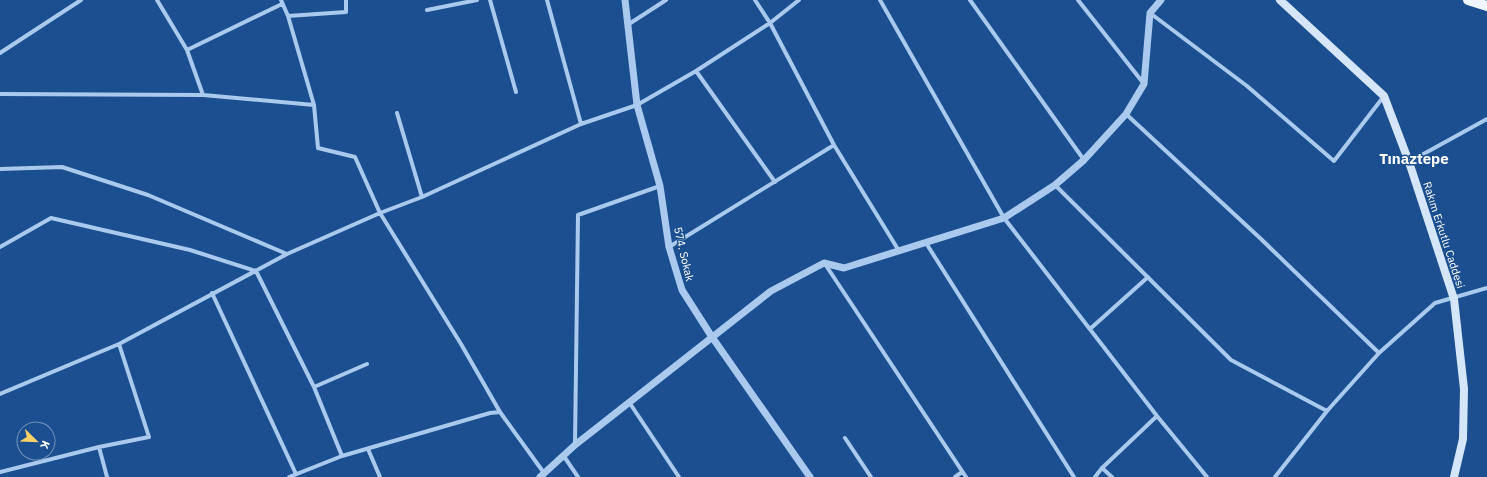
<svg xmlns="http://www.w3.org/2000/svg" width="1487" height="477" font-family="'IBM Plex Sans',sans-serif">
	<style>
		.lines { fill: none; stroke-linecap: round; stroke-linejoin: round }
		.minor { stroke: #a9c9ee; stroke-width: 4 }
		.tertiary { stroke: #a9c9ee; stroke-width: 7 }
		.secondary { stroke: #d6e6fa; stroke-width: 8 }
		.primary { stroke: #f0f6ff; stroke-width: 10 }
		.labels { text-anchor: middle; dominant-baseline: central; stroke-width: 3; stroke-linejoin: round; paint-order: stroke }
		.street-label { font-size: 11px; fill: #fff; stroke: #1b4f8f }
		.district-label { font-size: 15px; font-weight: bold; fill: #fff; stroke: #1b4f8f }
	</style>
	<rect width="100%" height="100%" fill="#1b4f8f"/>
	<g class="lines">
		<path class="minor" d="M157 0 187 50 203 95
			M281 0 288 16 314 105 318 148 355 157 380 213 461 344 500 412 544 473
			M490 0 516 92
			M547 0 581 124
			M755 0 770 23 834 145 899 251
			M880 0 1004 218 1157 416 1207 477
			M970 0 1084 160
			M1078 0 1144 84
			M427 10 477 0
			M1150 13 1247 86 1334 161 1384 96
			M288 16 346 12V0
			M629 24 666 0
			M187 50 282 4
			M0 53 81 0
			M696 71 775 182
			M0 94 203 95 314 105
			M397 113 422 197
			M1126 114 1261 239 1379 353
			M1409 162 1487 119
			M0 169 62 167 148 195 287 254
			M1055 185 1231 360 1327 411
			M926 243 1074 477
			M0 247 51 218 190 250 256 271 314 387 342 456
			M669 247 834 145
			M825 264 966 477
			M212 293 296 474
			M1090 329 1148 277
			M314 387 367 364
			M0 394 119 344 287 254 380 213 422 197 581 124 637 105 696 71 770 23 799 0
			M629 402 679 477
			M845 438 871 477
			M575 445 578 215 660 186
			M99 447 107 477
			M368 449 380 477
			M563 455 578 477
			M1102 468 1112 477
			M0 472 99 447 149 437 119 344
			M289 477 342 456 490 413 500 412
			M955 477 962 472
			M1095 477 1102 468 1157 416
			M1275 477 1327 411 1379 353 1435 303 1487 288"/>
		<path class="tertiary" d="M625 0 637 105 660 186 669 247 682 290 712 337 810 477
			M540 477 575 445 771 291 824 263 844 268 1004 218 1055 185 1084 160 1126 114 1144 84 1150 13 1161 0"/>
		<path class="secondary" d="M1280 0 1384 96 1409 162 1454 299 1464 389 1463 439 1454 477"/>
		<path class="primary" d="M1468 0 1487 6"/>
	</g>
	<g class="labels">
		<g class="street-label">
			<text transform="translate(1444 235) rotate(72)">Rakım Erkutlu Caddesi</text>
			<text transform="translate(684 254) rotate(77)">574. Sokak</text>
		</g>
		<g class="district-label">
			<text x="1414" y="158">Tınaztepe</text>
		</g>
	</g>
	<g transform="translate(36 441) rotate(113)"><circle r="19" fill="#1b4f8f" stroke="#7695bc"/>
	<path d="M0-3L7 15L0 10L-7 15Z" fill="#ffd166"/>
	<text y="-6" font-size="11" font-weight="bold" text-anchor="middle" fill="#ffffff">K</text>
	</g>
</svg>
